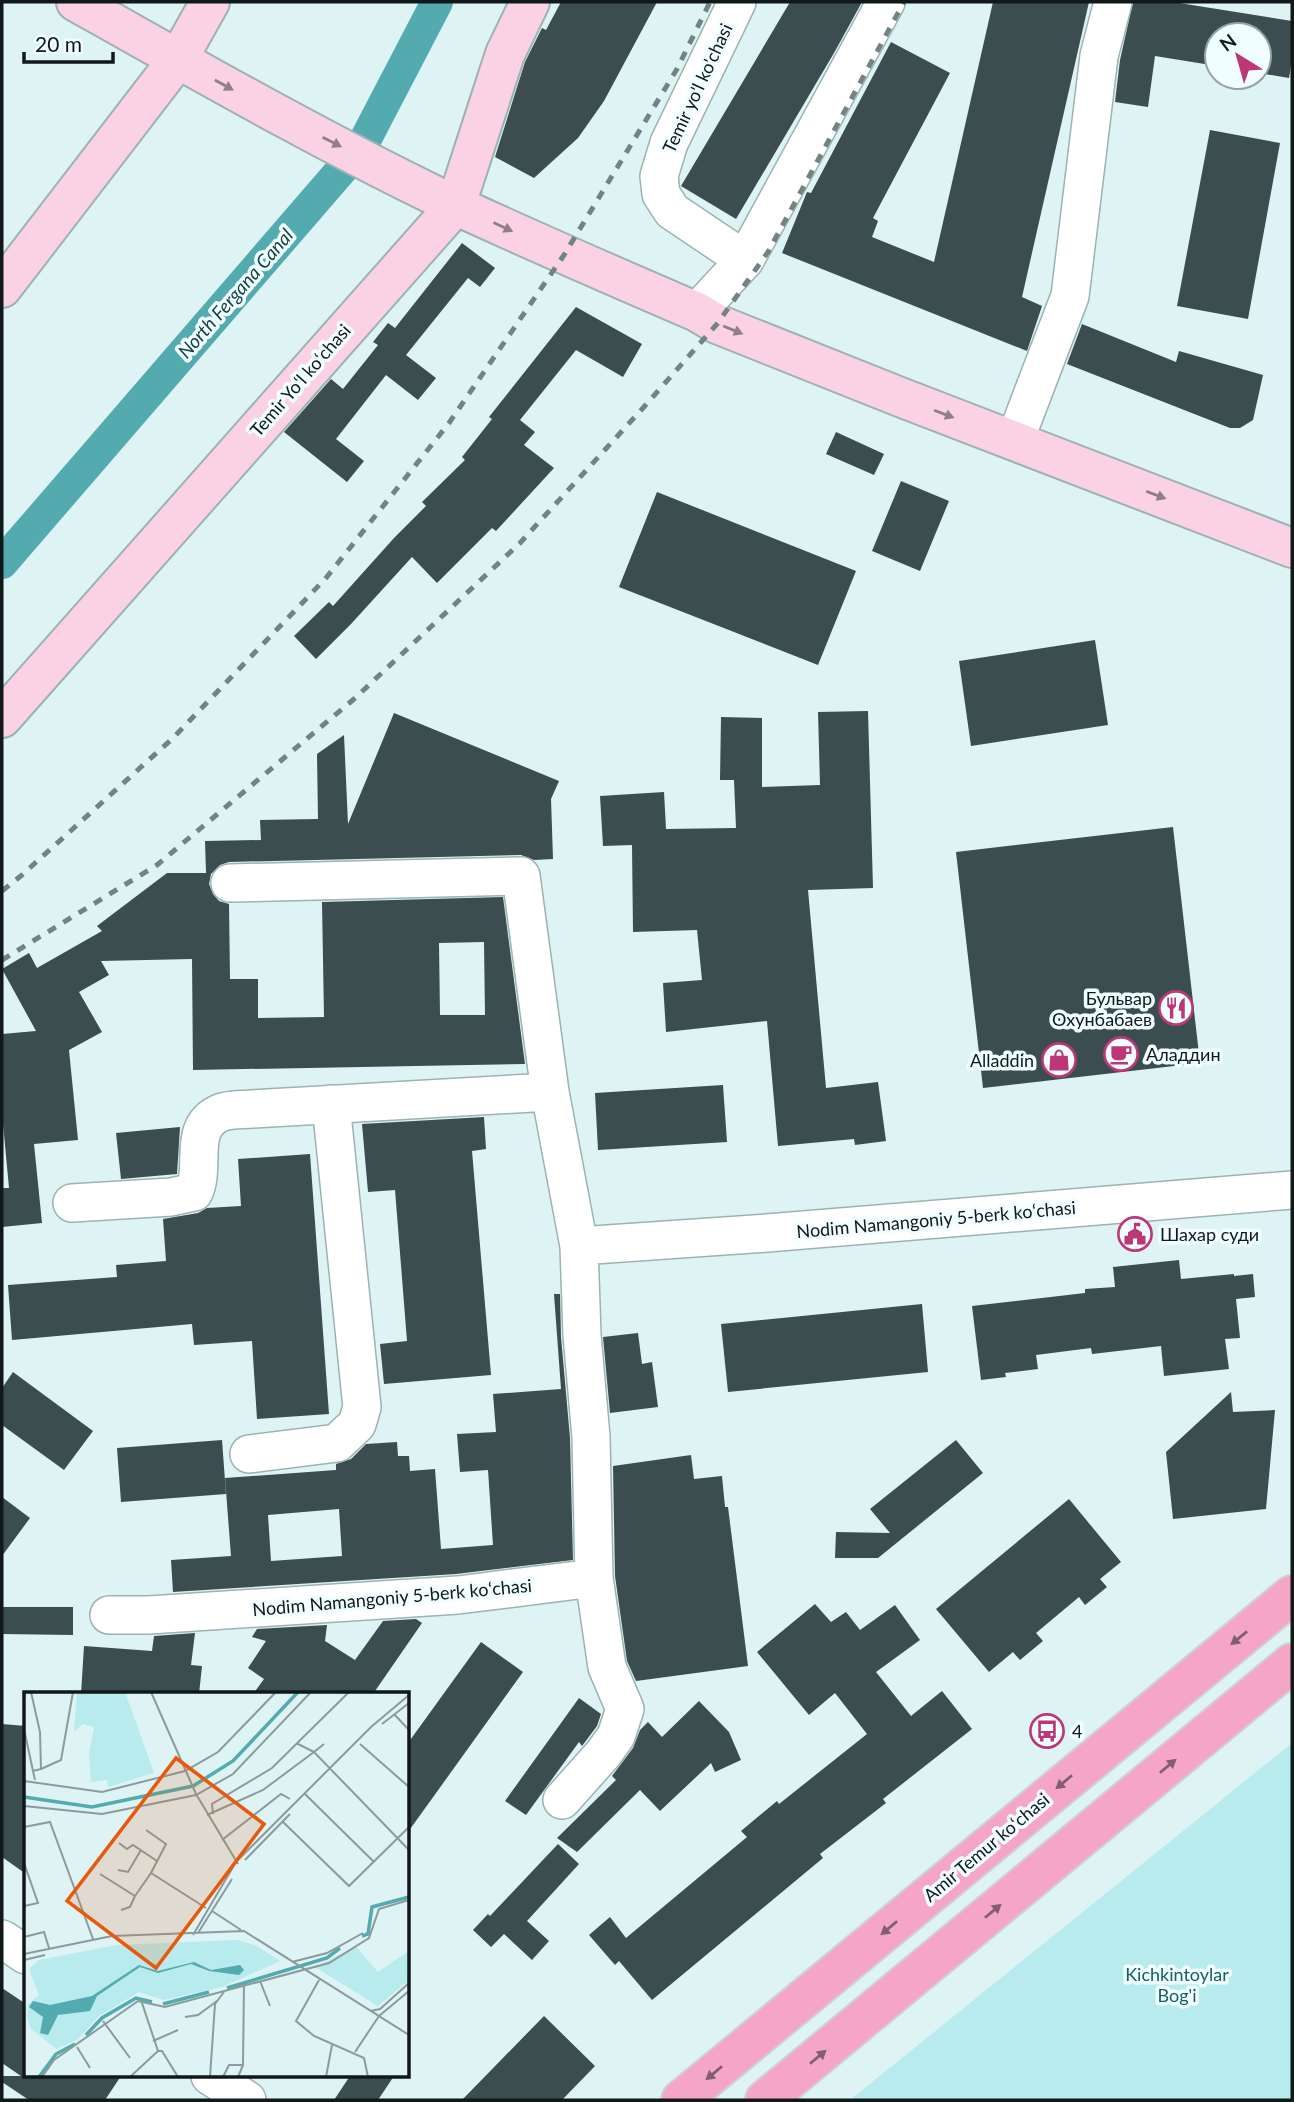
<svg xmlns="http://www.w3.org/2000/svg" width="1294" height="2102" font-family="Lato,sans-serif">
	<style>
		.green { fill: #b7ebee }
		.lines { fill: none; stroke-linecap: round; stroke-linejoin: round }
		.canal { stroke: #53abb0; stroke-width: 32 }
		.building { fill: #3b4d4e; fill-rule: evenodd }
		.street-casing { stroke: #9db2b3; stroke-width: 40 }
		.secondary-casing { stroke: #9db2b3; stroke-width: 42 }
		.primary-casing { stroke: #cfd1d1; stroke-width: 42 }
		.street { stroke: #fff; stroke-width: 37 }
		.secondary { stroke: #fad2e3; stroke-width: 38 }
		.primary { stroke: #f5a6c7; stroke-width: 38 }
		.rail { stroke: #738283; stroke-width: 5; stroke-dasharray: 9 9; stroke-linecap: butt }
		.oneway { fill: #917e88 }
		.oneway2 { fill: #825f70 }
		.labels { text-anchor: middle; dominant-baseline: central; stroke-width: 7; stroke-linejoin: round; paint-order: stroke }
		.street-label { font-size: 18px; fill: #101818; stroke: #f1feff }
		.poi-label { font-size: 18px; fill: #101818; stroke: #f1feff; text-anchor: start }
		.park-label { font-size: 18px; fill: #145f63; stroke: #f1feff }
		.water-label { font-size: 19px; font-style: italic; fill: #164042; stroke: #f1feff }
		.inset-river { fill: none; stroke: #53abb0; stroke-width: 3.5 }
		.inset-road { fill: none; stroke: #8b9b9c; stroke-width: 2 }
		.view { fill: #e8590c; fill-opacity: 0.15; stroke: #e8590c; stroke-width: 3.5 }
		.inset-edge { fill: none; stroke: #101818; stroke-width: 3.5 }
	</style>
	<rect width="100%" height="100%" fill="#ddf3f4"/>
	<path class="green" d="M1292 1743V2100H850Z"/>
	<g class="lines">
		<path class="canal" d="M2 563 362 146 437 2"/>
	</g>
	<path class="building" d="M561 2H657L604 101 578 138 534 178 495 157 525 62 542 28 546 30Z
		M790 2H862L834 53 736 219 681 186Z
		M993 2H1089L1022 297 1042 306 1027 351 782 253 807 192 811 193 891 42 950 73 873 218 878 221 872 237 934 262Z
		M1133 2H1173L1292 21V59L1289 78 1259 73V35H1217V66L1155 56 1148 107 1115 102 1120 60Z
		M1210 130 1280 143 1248 319 1177 306Z
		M462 243 495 268 480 287 468 278 406 355 436 378 418 400 386 375 336 439 364 461 347 482 284 432 331 379 343 389 378 345 373 342 388 323 395 328Z
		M576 307 642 344 623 377 576 350 520 420 535 432 524 445 554 468 496 531 492 528 437 583 412 557 351 624 316 659 294 636 329 602 333 606 394 538 426 506 422 502 465 460 462 457 492 419 489 417Z
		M1082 324 1176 362 1179 351 1263 375 1253 420 1240 428H1230L1067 364Z
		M836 432 884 454 874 475 826 454Z
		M901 481 949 501 920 571 872 551Z
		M657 492 856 571 818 665 619 587Z
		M1095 640 1108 725 971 746 959 661Z
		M868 711 873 888 808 890 826 1088 878 1082 886 1141 855 1145 854 1139 778 1146 767 1021 666 1032 663 983 702 980 697 930 633 932 632 845 603 846 600 796 664 792 666 829 736 828 734 780H720L721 717 762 718V787L820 785 818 712Z
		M394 713 559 781 551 799 553 859 534 860 521 855 229 862 220 865 211 874 209 884 213 894 219 901 229 904 230 979H258V1018L324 1017 322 902 503 897 525 1064 193 1070 192 959 101 961 109 975 79 992 102 1032 69 1050 78 1140 34 1144 42 1223 2 1227V1188H9L2 1113V1034L36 1031 2 969 29 953 37 968 102 931 97 926 167 873H206L205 841 261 840 260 820 318 819 317 754 344 735 348 824ZM484 942 485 1015H440L439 943Z
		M1173 827 1200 1063 983 1088 956 852Z
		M723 1085 727 1142 598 1150 595 1093Z
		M484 1117 486 1149 472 1151 491 1375 384 1384 380 1344 407 1341 395 1190 368 1192 362 1124Z
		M180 1127 177 1174 121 1179 116 1133Z
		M310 1154 329 1414 257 1419 252 1341 194 1345 192 1324 12 1340 8 1285 117 1277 116 1265 166 1261 163 1219 198 1213 207 1208 241 1206 238 1159Z
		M1179 1260 1181 1279 1234 1274V1276L1253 1274 1255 1297 1236 1299 1240 1338 1225 1339 1229 1369 1164 1376 1161 1346 1092 1354 1091 1348 1036 1355 1038 1369 1005 1373 1006 1377 981 1380 972 1306 1085 1293V1289L1115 1287 1113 1267Z
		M554 1294H560L561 1337 570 1438 573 1560 456 1574 173 1592 171 1560 231 1556 225 1478 336 1470V1464L351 1459 366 1444 397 1442 398 1456H409L410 1471 435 1469 441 1549 493 1545 488 1470 460 1472 457 1434 496 1432 493 1394 561 1389ZM339 1509 342 1556 271 1561 268 1515Z
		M922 1304 928 1372 728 1392 721 1324Z
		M638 1333 642 1364 652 1362 658 1407 610 1413 603 1337Z
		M13 1372 93 1431 64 1470 2 1425V1388Z
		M1231 1392 1233 1412 1275 1410 1266 1509 1173 1519 1166 1452Z
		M222 1440 226 1494 121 1502 117 1448Z
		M956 1440 983 1473 878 1558H835L836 1532 890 1533 870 1509Z
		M691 1455 694 1479 722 1476 725 1507H728L748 1666 636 1681 627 1661 615 1576 613 1466Z
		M2 1497 30 1518 2 1556Z
		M1069 1499 1121 1562 1100 1579 1107 1587 1085 1605 1079 1597 1036 1633 1043 1641 1020 1660 1013 1652 989 1672 936 1609Z
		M815 1604 831 1622 846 1612 860 1630 895 1605 920 1640 876 1672 911 1716 942 1691 972 1729 883 1799 886 1803 820 1854 823 1858 652 2000 619 1961 615 1965 589 1935 610 1917 626 1938 747 1837 741 1831 777 1801 779 1804 867 1734 835 1693 809 1715 757 1652Z
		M2 1607H73V1635L2 1634Z
		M416 1619 422 1623 373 1694H253L264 1679 248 1668 266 1641 252 1637 257 1629 327 1625 325 1641 355 1660 383 1621Z
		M195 1633 191 1665 202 1666 199 1694H81L84 1646 152 1651 154 1636Z
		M481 1642 523 1672 408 1832V1743Z
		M579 1698 601 1714 597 1726 582 1746 579 1742 526 1815 505 1801Z
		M699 1701 729 1732 741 1760 715 1772 711 1763 660 1811 640 1790 577 1852 557 1838 616 1780 612 1776 633 1748 640 1730 648 1722 662 1737Z
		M2 1724 26 1726V1874L2 1857Z
		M558 1844 579 1864 527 1921 549 1941 532 1960 504 1934 491 1947 473 1930 488 1914 490 1916Z
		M2 1988 26 2004V2076H121L105 2100H29L2 2082V2076H21L2 2063Z
		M544 2016 595 2066 562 2100H462Z
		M350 2076H394L378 2100H334Z"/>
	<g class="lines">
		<g class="street-casing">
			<path id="street" d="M737 2 669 143 659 176 661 194 672 211 745 260
				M697 312 745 260 886 2
				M1015 440 1070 296 1099 56 1113 2
				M230 883 521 876 550 1092 579 1246 767 1233 1292 1190
				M72 1203 171 1197 194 1192C206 1167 187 1127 220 1113 229 1109 242 1110 252 1109L550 1092
				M249 1454 337 1443 357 1424 362 1407 331 1104
				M109 1615H149L458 1595 594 1578 591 1437 582 1335 579 1246
				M562 1800 603 1754 616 1736 625 1709 607 1667 594 1578
				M2 1939 26 1955
				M210 2076 247 2100"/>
		</g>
		<g class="secondary-casing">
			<path id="secondary" d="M76 2C196 69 316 138 440 198 525 238 611 275 697 312L717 324 900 397 1292 548
				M2 288 178 59 210 2
				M2 718 456 205 505 54 530 2"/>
		</g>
		<g class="primary-casing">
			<path id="primary" d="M681 2100 1292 1595
				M765 2100 1292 1663"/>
		</g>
		<use href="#street" class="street"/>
		<use href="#secondary" class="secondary"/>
		<use href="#primary" class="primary"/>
		<path class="rail" d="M2 891 22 875 173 738 326 578 449 423 564 255 677 69 710 2
			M2 960 157 865 354 699 520 543 643 408 717 324 768 252 904 2"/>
	</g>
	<defs><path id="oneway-solid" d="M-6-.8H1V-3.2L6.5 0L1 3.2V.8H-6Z" transform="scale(1.75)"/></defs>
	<g class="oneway">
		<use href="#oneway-solid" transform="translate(224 85) rotate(29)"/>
		<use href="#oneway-solid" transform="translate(332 142) rotate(27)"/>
		<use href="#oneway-solid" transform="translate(503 227) rotate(25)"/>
		<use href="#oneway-solid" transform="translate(733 330) rotate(22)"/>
		<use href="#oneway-solid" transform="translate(944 414) rotate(21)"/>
		<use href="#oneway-solid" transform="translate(1156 495) rotate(21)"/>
	</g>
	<g class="oneway2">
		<use href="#oneway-solid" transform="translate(1239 1638) rotate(141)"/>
		<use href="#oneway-solid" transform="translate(1168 1766) rotate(-40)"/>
		<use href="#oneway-solid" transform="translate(1064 1782) rotate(140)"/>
		<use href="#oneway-solid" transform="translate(993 1911) rotate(-40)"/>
		<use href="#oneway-solid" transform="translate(889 1928) rotate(140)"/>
		<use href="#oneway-solid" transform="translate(818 2057) rotate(-40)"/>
		<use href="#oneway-solid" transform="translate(714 2073) rotate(140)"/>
	</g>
	<defs>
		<g id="restaurant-ring" transform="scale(1.75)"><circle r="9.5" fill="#f1feff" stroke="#bd3677" stroke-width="1.5"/><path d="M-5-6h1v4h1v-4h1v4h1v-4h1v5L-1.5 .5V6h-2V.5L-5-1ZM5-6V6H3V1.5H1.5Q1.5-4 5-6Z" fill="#bd3677"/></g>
		<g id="cafe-ring" transform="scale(1.75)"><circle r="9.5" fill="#f1feff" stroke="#bd3677" stroke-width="1.5"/><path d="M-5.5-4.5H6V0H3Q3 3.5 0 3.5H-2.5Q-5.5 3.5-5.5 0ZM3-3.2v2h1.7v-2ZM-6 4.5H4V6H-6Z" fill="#bd3677"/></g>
		<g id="shop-ring" transform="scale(1.75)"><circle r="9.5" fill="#f1feff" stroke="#bd3677" stroke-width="1.5"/><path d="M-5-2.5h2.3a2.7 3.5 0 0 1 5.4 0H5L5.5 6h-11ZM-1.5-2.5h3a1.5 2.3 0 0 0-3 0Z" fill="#bd3677"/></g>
		<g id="civic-ring" transform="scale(1.75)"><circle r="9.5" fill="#f1feff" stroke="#bd3677" stroke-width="1.5"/><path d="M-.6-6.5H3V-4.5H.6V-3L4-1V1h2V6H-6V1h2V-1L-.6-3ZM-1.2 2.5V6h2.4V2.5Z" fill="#bd3677"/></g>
		<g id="bus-ring" transform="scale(1.75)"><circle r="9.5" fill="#f1feff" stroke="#bd3677" stroke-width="1.5"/><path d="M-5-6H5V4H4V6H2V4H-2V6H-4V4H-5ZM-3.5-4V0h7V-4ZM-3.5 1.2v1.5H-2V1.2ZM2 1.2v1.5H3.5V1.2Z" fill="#bd3677"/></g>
	</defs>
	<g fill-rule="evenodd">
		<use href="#restaurant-ring" x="1176" y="1008"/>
		<use href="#cafe-ring" x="1121" y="1054"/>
		<use href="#shop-ring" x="1059" y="1060"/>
		<use href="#civic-ring" x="1135" y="1234"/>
		<use href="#bus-ring" x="1047" y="1731"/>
	</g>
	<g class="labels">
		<g class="street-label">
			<text transform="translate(697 88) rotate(-65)">Temir yo'l ko'chasi</text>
			<text transform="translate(300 380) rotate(-49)">Temir Yoʻl koʻchasi</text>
			<text transform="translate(936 1219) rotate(-5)">Nodim Namangoniy 5-berk koʻchasi</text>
			<text transform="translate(392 1597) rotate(-5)">Nodim Namangoniy 5-berk koʻchasi</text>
			<text transform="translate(986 1847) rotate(-40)">Amir Temur koʻchasi</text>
		</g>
		<g class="poi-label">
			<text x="1152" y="998" text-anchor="end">Бульвар<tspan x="1152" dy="21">Охунбабаев</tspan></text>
			<text x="1146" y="1054">Аладдин</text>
			<text x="1034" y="1060" text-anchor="end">Alladdin</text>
			<text x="1160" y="1234">Шахар суди</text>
			<text x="1072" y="1731">4</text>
		</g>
		<g class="park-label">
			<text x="1177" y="1974">Kichkintoylar<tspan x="1177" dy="21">Bog'i</tspan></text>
		</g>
		<g class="water-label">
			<text transform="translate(235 293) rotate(-49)">North Fergana Canal</text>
		</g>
	</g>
	<g transform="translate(24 1692)">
		<rect width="385" height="385" fill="#ddf3f4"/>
		<path d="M53 0H101L130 81 84 95 83 88 67 90 65 62 70 35 59 32 50 40ZM213 248 231 253 256 269 198 295 139 308 115 300 75 324 54 347 33 357 7 337 3 326 4 312 15 303 5 277 15 268 92 253ZM332 255 354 280 385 259V288L354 314 291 275Z" fill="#b7ebee"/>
		<path d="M170 270 187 278 216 273 220 278 215 283 185 279 167 272 134 281 116 275 73 304 66 319 34 323 24 343 16 341 19 325 5 315 9 309 26 313 68 304 115 273 134 279Z" fill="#53abb0"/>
		<path class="inset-river" d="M0 105 68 115 169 94 209 69 274 0M338 244 344 242 348 215 385 205M203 296 303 266 316 256M139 312 185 300M62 343 78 326 112 306 128 310M15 385 32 362 51 352"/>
		<path class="inset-road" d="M7 0 16 40 17 77 9 79 11 88M127 0 172 102 214 172M370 22 385 38M358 32 385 11M0 37 9 79M272 51 290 60 300 52M336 52 385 95M17 77 37 68 49 0M0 89 78 100 161 79 194 60 252 0M280 101 350 170M0 114 78 122 172 103 209 82 287 0M189 122 188 112 248 76 325 0M183 123 239 98 290 60 385 158M258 129 325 194 385 135M0 135 26 130 69 247M122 138 142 152 127 181 182 216M198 148 257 102 266 107M95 151 103 157 109 153 133 169M221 168 266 122M0 171 14 211 0 214M94 178 104 180 117 158M76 182 111 204 127 181M97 218 106 215 111 204M188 219 217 238M174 241 208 187M169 243 212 170 347 35 385 3M0 245 20 240 25 256M0 262 88 244 220 239 385 343M0 268 21 263M268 270 303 261 339 241M295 288 272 329 290 344 340 366 344 385M236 289 246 314M347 319 356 317 385 291M355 324 385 299M161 325 174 323 193 309M79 329 106 366M129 349 154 338M53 355 66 376M134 359H138L154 385M331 360 355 324M18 385 30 368 114 309 141 315 305 271 345 246 355 217 385 208M106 385 134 359 117 308M186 385 191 312 200 300M199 385 205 373H219M214 385 219 373 220 292M302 385 308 353"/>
		<path class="view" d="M152 66 240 132 132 276 43 209Z"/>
		<rect width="385" height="385" class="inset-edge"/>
	</g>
	<rect width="1294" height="2102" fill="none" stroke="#101818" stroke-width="7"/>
	<g transform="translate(1238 56) rotate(323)"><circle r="33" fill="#f1feff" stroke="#97a2a3" stroke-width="2"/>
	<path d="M0-5L12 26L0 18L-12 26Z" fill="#bd3677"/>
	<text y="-10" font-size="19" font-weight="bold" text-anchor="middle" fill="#101818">N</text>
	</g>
	<path d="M24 52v10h89v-10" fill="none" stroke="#101818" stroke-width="3.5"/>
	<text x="35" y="52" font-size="21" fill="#101818" stroke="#f1feff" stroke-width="5" paint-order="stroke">20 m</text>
</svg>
